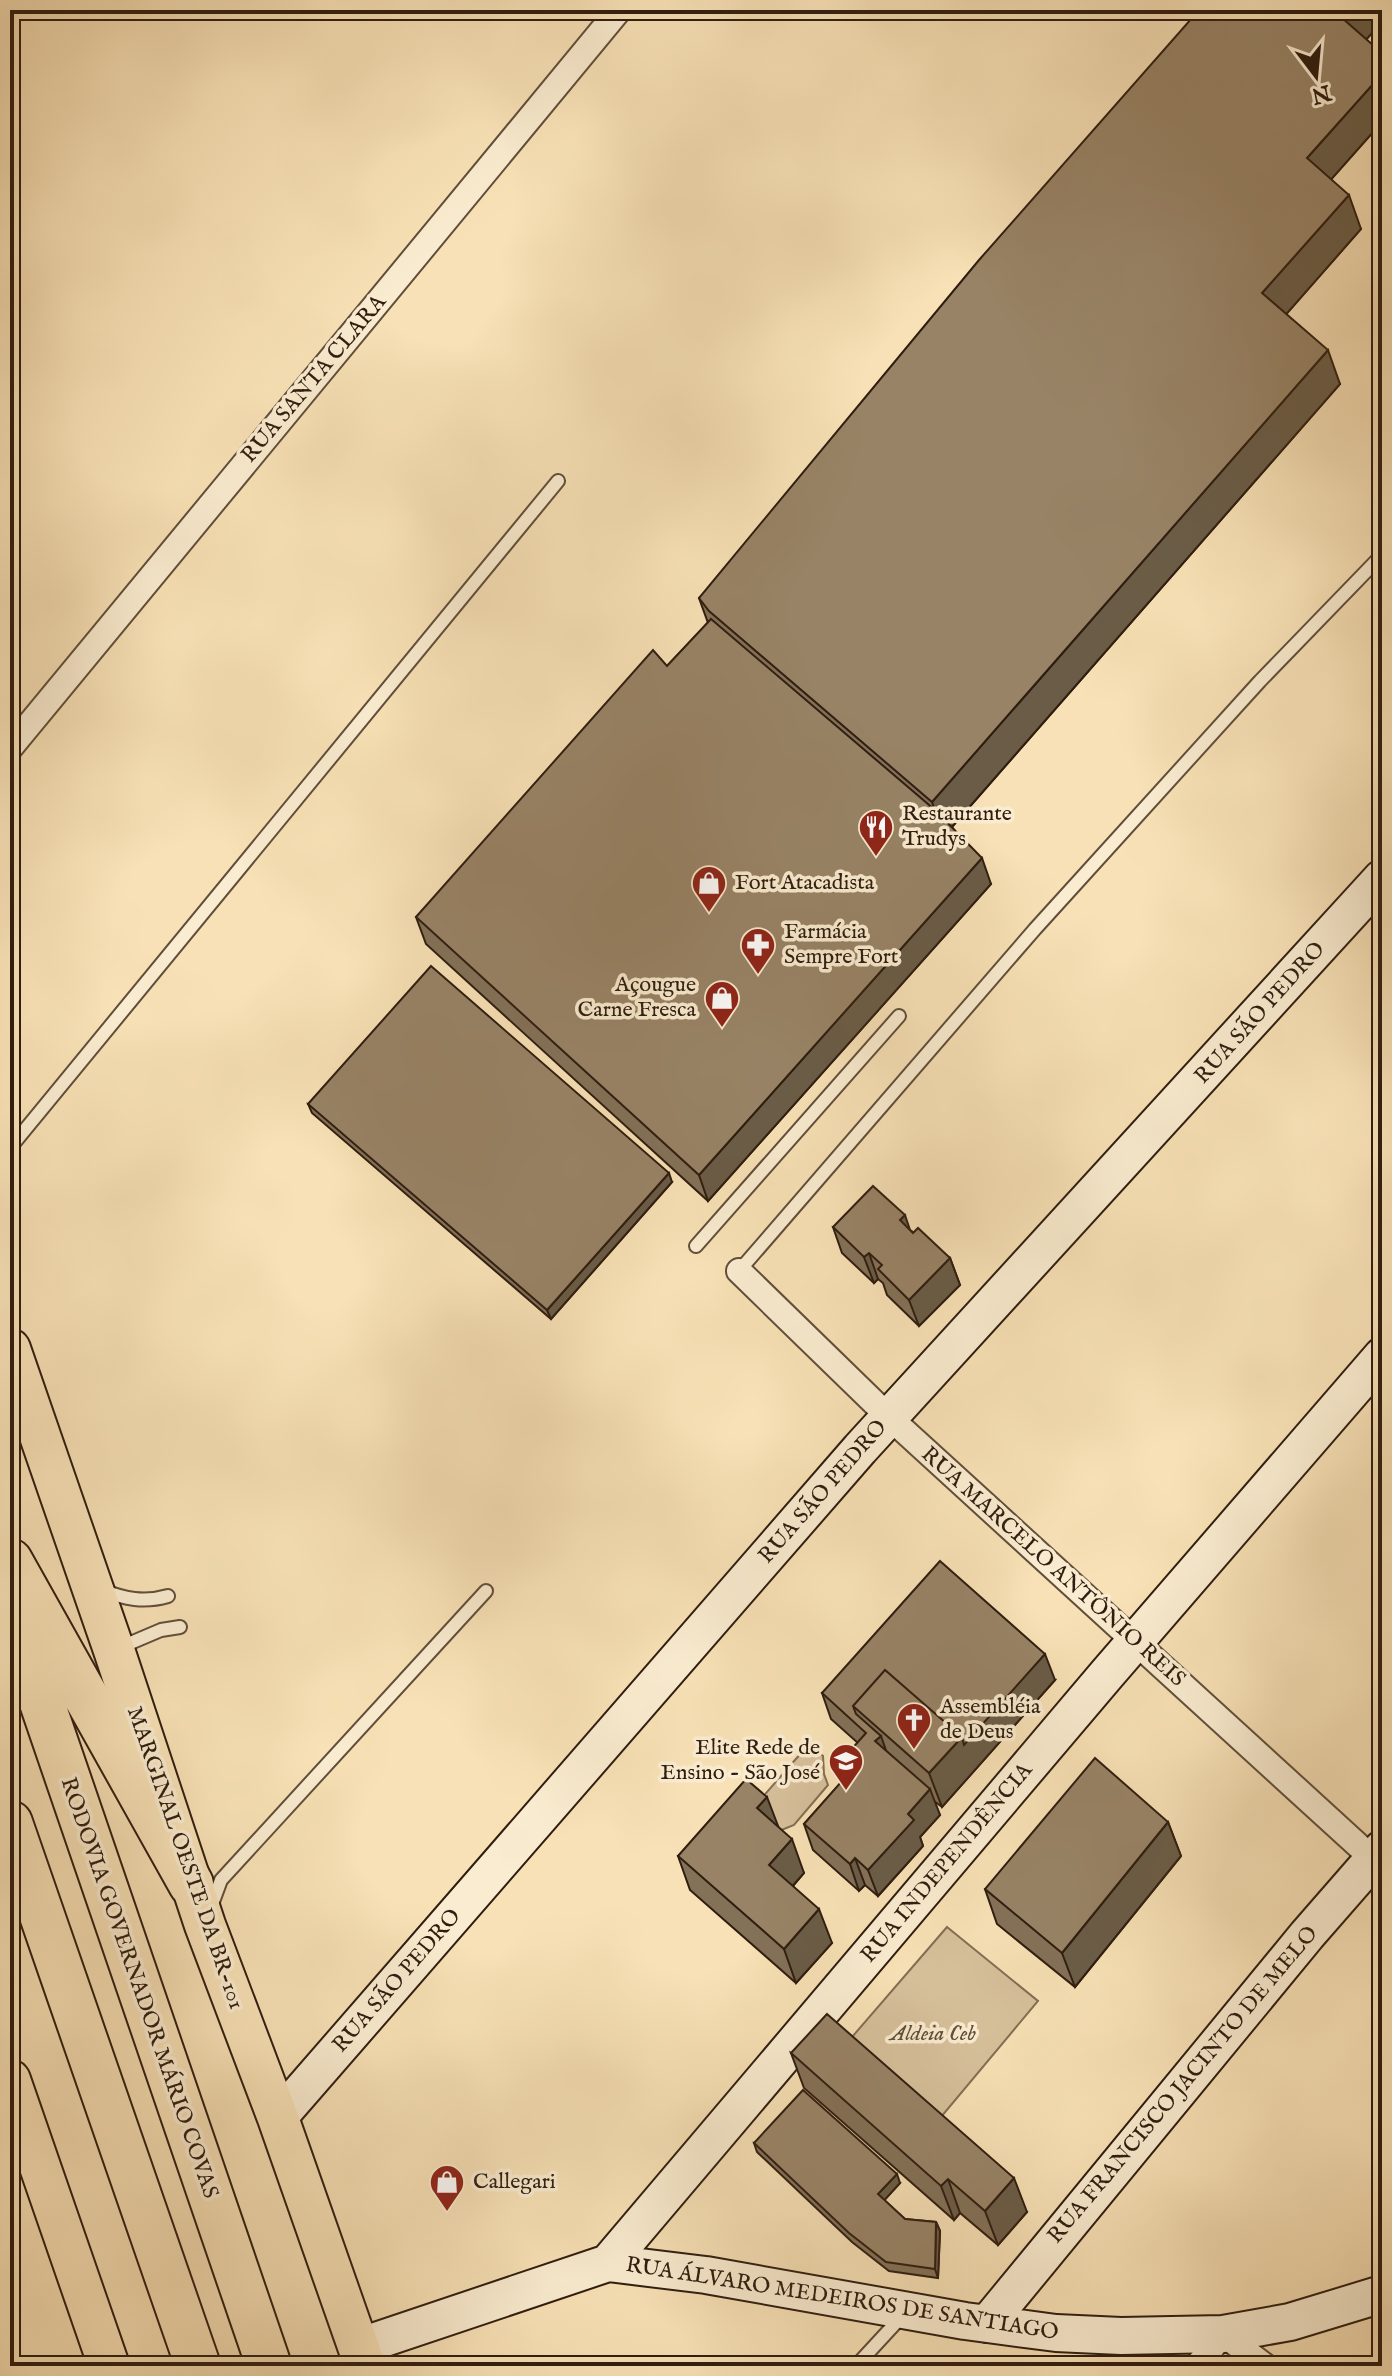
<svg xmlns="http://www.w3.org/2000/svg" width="1392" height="2376" font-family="'IM FELL English',serif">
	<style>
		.green { fill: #d6c09a; stroke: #826e55; stroke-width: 2 }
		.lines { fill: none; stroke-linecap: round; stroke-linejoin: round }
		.lane-casing { stroke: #614e3a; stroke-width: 16 }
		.street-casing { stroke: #614e3a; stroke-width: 28 }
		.secondary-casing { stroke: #2f1d10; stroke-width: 40 }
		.primary-casing { stroke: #2f1d10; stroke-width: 44 }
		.highway-casing { stroke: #2f1d10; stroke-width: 48 }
		.lane { stroke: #faecd0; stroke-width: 12 }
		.street { stroke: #faecd0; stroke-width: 24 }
		.secondary { stroke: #faecd0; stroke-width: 36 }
		.primary { stroke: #f8e1b6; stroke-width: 40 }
		.highway { stroke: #f8e1b6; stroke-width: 44 }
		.wall { fill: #837158; stroke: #2f1d10; stroke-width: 2 }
		.shaded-wall { fill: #6a5c47; stroke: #2f1d10; stroke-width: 2 }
		.building { fill: #988366; stroke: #2f1d10; stroke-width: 2 }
		.labels { text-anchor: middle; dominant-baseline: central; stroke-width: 7; stroke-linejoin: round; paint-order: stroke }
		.street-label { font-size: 22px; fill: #2f1d10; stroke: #faecd0 }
		.poi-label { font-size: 22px; fill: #2f1d10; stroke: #faecd0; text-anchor: start }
		.park-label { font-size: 22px; font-style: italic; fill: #614e39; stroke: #faecd0 }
	</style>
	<rect width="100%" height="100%" fill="#f8e1b6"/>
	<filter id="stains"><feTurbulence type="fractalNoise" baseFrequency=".0025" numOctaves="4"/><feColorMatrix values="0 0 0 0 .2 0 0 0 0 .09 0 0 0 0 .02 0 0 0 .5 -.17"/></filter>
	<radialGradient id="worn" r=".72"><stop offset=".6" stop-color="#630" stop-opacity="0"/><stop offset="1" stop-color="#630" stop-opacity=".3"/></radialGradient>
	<path class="green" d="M809 1744 823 1756 824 1774 828 1785 794 1825 779 1831 753 1808Z
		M947 1927 1038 2001 936 2123 846 2044Z"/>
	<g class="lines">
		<g class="lane-casing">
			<path id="lane" d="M10 1148 558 481
				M696 1246 899 1016
				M739 1271 1035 929 1260 681 1382 555
				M102 1590C125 1599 144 1603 168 1596
				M121 1647 161 1630 180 1627
				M211 1907 221 1880 486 1591
				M856 2366 904 2314"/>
		</g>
		<g class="street-casing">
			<path id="street" d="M10 748 619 10
				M739 1271 889 1417 1373 1859
				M1197 2366 1223 2334 1265 2366"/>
		</g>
		<g class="secondary-casing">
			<path id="secondary" d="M278 2118 860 1449 1382 878
				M608 2263 1107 1674 1382 1356
				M987 2324 1307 1935 1382 1849
				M358 2347 608 2263 706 2275 965 2321 1056 2333 1121 2336 1223 2334 1290 2322 1382 2294"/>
		</g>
		<g class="primary-casing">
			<path id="primary" d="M10 1349 114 1650 205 1925 278 2118 365 2366
				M10 2080 109 2366"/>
		</g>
		<g class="highway-casing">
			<path id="highway" d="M10 1561 191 1884
				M10 1609 269 2366
				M10 1823 198 2366"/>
		</g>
		<use href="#lane" class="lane"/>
		<use href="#street" class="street"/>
		<use href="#secondary" class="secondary"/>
		<use href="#primary" class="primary"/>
		<use href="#highway" class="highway"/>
	</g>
	<path class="wall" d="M1382 10V22L1366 39 1382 122 1331 179 1361 229 1286 314 1340 384 952 827 991 884 708 1201 426 944 416 917 667 666 708 623 699 598Z
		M308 1104 672 1182 551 1319 312 1113Z
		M833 1227 910 1230 950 1258 960 1285 919 1326 887 1295 883 1283 878 1279 874 1283 842 1253Z
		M1055 1680 942 1807 934 1801 940 1815 920 1837 923 1846 878 1896 865 1885 859 1891 813 1850 804 1824 846 1777 840 1762 858 1743 831 1719 822 1693Z
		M1168 1822 1181 1856 1075 1987 997 1924 985 1889Z
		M778 1827 804 1873 793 1886 832 1943 796 1983 690 1890 678 1856Z
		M791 2053 1027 2212 998 2245 960 2213 954 2220 804 2088Z
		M754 2143 900 2183 884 2200 905 2219 936 2222 940 2231 938 2278 889 2271 852 2242 757 2152Z"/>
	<path class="shaded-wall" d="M1350 10H1382V22L1355 52 1342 18Z
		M1382 74V122L1320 192 1307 158Z
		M1349 195 1361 229 1275 327 1262 293Z
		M1328 350 1340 384 944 836 932 802Z
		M982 858 991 884 708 1201 699 1175Z
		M669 1173 672 1182 551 1319 547 1310Z
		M905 1215 914 1242 900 1220Z
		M869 1253 878 1279 874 1283 864 1257Z
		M950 1258 960 1285 919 1326 909 1300Z
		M1045 1654 1055 1680 942 1807 929 1773 962 1737Z
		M881 1736 890 1762 875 1741Z
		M930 1789 940 1815 920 1837 923 1846 878 1896 868 1870 908 1814Z
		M767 1797 780 1831 757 1808Z
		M1168 1822 1181 1856 1075 1987 1062 1953Z
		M792 1839 804 1873 781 1899 769 1865Z
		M855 1858 865 1885 859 1891 850 1864Z
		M819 1909 832 1943 796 1983 784 1949Z
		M897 2174 900 2183 881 2204 878 2194Z
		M1014 2178 1027 2212 998 2245 985 2211Z
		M948 2179 960 2213 954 2220 941 2186Z
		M936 2222 940 2231 938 2278 935 2269Z"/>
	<path class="building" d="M1199 10H1350L1342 18 1382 53V74L1307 158 1349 195 1262 293 1328 350 932 802 709 611 699 598 979 260Z
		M711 619 935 810 982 858 699 1175 416 917 653 650 667 666Z
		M431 966 669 1173 547 1310 308 1104Z
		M873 1186 905 1215 900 1220 913 1233 918 1228 950 1258 909 1300 878 1269 882 1265 869 1253 864 1257 833 1227Z
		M940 1561 1045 1654 964 1745 962 1737 885 1670 853 1706 856 1714 881 1736 875 1741 930 1789 908 1814 914 1820 868 1870 855 1858 850 1864 804 1824 850 1772 840 1762 866 1733 822 1693Z
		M885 1670 962 1737 929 1773 853 1706Z
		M1095 1758 1168 1822 1062 1953 985 1889Z
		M746 1779 767 1797 757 1808 792 1839 769 1865 819 1909 784 1949 678 1856Z
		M827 2014 1014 2178 985 2211 948 2179 941 2186 791 2053Z
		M803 2090 897 2174 878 2194 905 2219 936 2222 935 2269 886 2262 849 2233 754 2143Z"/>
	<defs>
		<g id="restaurant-pin" transform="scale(1.8)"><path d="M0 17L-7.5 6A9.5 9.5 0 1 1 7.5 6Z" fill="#8f2418" stroke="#faecd0"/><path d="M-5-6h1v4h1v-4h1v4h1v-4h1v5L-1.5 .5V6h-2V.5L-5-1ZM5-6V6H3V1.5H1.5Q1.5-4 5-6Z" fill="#fff"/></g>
		<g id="shop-pin" transform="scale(1.8)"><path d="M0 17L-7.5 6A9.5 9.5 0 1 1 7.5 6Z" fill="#8f2418" stroke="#faecd0"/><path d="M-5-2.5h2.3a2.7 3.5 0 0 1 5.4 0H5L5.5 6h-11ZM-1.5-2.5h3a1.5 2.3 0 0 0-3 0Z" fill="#fff"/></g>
		<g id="pharmacy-pin" transform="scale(1.8)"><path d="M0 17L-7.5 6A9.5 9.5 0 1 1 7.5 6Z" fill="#8f2418" stroke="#faecd0"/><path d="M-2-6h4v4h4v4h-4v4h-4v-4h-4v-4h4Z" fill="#fff"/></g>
		<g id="church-pin" transform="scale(1.8)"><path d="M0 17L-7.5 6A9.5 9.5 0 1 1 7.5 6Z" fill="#8f2418" stroke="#faecd0"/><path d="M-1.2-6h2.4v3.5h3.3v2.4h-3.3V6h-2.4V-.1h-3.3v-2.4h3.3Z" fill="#fff"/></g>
		<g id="school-pin" transform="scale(1.8)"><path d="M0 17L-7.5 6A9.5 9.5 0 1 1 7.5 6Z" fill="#8f2418" stroke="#faecd0"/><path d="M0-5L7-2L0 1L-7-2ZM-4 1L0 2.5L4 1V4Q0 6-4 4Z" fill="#fff"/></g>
	</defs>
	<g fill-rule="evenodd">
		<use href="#restaurant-pin" x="876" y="827"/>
		<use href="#shop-pin" x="709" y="883"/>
		<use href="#pharmacy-pin" x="758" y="945"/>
		<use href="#shop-pin" x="722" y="998"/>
		<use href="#church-pin" x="914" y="1720"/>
		<use href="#school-pin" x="846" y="1761"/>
		<use href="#shop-pin" x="447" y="2182"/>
	</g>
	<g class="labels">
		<g class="street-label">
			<text transform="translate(314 379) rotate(-50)">RUA SANTA CLARA</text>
			<text transform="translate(1260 1013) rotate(-48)">RUA SÃO PEDRO</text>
			<text transform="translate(823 1492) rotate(-49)">RUA SÃO PEDRO</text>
			<text transform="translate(1053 1567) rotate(42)">RUA MARCELO ANTÔNIO REIS</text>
			<text transform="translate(185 1858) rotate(71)">MARGINAL OESTE DA BR-101</text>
			<text transform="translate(947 1863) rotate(-50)">RUA INDEPENDÊNCIA</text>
			<text transform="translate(397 1981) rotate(-49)">RUA SÃO PEDRO</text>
			<text transform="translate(139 1988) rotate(71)">RODOVIA GOVERNADOR MÁRIO COVAS</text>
			<text transform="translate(1183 2085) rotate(-50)">RUA FRANCISCO JACINTO DE MELO</text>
			<text transform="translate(842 2299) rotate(9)">RUA ÁLVARO MEDEIROS DE SANTIAGO</text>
		</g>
		<g class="poi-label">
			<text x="902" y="814">Restaurante<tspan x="902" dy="25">Trudys</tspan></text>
			<text x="735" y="883">Fort Atacadista</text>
			<text x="784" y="932">Farmácia<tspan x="784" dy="25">Sempre Fort</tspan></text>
			<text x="696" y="985" text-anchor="end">Açougue<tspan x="696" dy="25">Carne Fresca</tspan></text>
			<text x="940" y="1707">Assembléia<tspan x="940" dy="25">de Deus</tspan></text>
			<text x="820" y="1748" text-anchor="end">Elite Rede de<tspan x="820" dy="25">Ensino - São José</tspan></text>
			<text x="473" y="2182">Callegari</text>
		</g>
		<g class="park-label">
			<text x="933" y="2034">Aldeia Ceb</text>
		</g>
	</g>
	<rect width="1392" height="2376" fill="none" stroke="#f8e1b6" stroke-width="40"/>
	<rect x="12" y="12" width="1368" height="2352" fill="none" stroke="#2f1d10" stroke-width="4"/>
	<rect x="20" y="20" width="1352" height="2336" fill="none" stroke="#2f1d10" stroke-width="2"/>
	<g transform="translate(1316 76) rotate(164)" stroke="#faecd0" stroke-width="6" paint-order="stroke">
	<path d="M0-6L14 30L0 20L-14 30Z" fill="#2f1d10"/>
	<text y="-12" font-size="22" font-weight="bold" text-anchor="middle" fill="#2f1d10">N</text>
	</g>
	<rect width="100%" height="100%" filter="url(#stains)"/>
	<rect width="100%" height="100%" fill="url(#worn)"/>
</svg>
